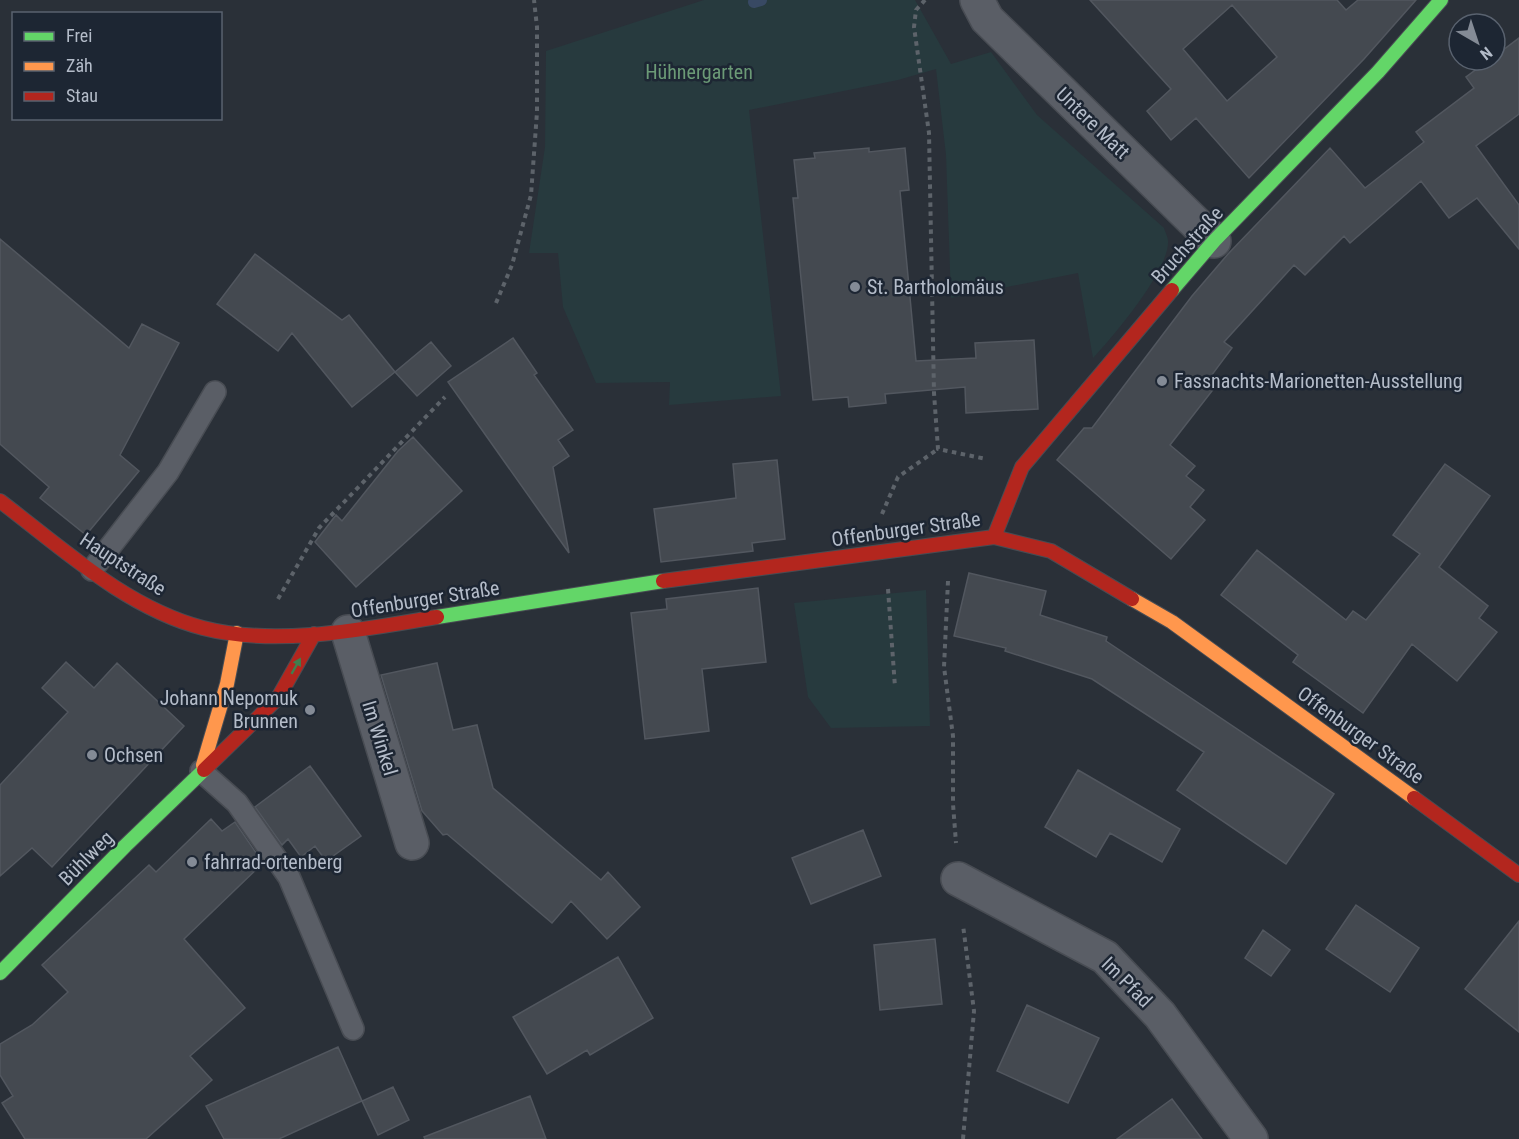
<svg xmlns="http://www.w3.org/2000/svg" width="1519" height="1139" font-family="'Roboto Condensed',sans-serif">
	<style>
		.green { fill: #273a3e }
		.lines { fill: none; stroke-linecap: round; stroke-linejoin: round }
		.stream { stroke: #384963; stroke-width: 12 }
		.building { fill: #444950; stroke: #52575f; stroke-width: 1.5; fill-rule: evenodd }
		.lane-casing { stroke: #484c53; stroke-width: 24 }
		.street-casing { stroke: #484c53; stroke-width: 36 }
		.fast-casing { stroke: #484c53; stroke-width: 16 }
		.slow-casing { stroke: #484c53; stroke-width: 16 }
		.jam-casing { stroke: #484c53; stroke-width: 16 }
		.path { stroke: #5d636a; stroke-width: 4; stroke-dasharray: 4.5 4.5; stroke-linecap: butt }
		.lane { stroke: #5a5e66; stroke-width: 21 }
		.street { stroke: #5a5e66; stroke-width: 33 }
		.fast { stroke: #63d668; stroke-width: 14 }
		.slow { stroke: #ff974d; stroke-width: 14 }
		.jam { stroke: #b3261e; stroke-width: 14 }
		.oneway { fill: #407e4e }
		.poi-dot { fill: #848b96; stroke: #1d2633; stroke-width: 2 }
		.labels { text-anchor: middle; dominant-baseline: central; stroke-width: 5; stroke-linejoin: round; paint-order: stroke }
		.park-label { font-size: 20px; fill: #6b9a76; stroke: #1d2633 }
		.street-label { font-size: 20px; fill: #b4bcc9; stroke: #1d2633 }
		.poi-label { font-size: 20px; fill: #b4bcc9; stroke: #1d2633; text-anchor: start }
	</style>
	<rect width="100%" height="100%" fill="#2a3038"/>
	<path class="green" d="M704 0H915L951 64 991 52 1037 115 1164 228C1165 232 1168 237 1168 241 1170 269 1113 337 1093 358L1078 273 951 298 946 155 936 69 898 80 749 110 781 396 669 405 670 382 596 383 563 307 558 253H529L545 147 546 51Z
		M926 590 930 726 831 728 808 697 794 603Z"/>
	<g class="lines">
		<path class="stream" d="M754 2 761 0"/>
	</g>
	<path class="building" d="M1090 0H1337L1346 10 1358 0H1416L1364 59 1249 178 1196 118 1171 140 1147 111 1171 89ZM1232 5 1277 57 1227 101 1183 49Z
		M1519 38V114L1476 146 1519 205V249L1477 198 1449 218 1421 181 1350 243 1344 236 1305 275 1294 265 1224 342 1232 348 1211 376 1219 382 1170 445 1195 466 1186 476 1204 490 1190 507 1205 520 1171 559 1057 460 1084 428H1092L1192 296 1228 254 1330 148 1365 188 1424 142 1416 132 1474 88 1466 77 1489 60H1495V56Z
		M869 148V152L905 148 909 190 900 191 916 361 976 358 975 343 1034 340 1038 409 966 413 965 387 885 394 886 403 849 407 848 397 813 400 793 198H798L794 160 815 158 814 153Z
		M0 239 129 348 142 324 179 343 120 455 139 471 86 535 40 498 49 487 0 444Z
		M255 254 342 320 349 315 395 372 352 407 292 333 278 351 217 304Z
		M513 338 537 373 534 375 573 430 558 440 569 456 553 467 569 553 448 382Z
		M431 342 451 366 417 396 395 372Z
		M413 437 462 491 356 587 315 542 336 515 342 521 398 451Z
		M777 460 785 539 752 543 753 551 661 562 654 509 736 498 733 464Z
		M1445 464 1490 496 1439 567 1488 606 1479 618 1497 632 1457 681 1412 644 1363 713 1293 662 1298 655 1221 595 1257 550 1346 620 1353 611 1366 620 1420 554 1393 535Z
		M969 573 1046 591 1040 615 1107 637 1106 641 1334 794 1286 864 1177 790 1204 752 1092 679 1005 651 1006 648 954 636Z
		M758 588 766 662 702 669 709 731 645 739 631 613 667 609 666 599Z
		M66 662 94 688 117 663 184 726 52 867 32 848 0 876V785L68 712 42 688Z
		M437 663 453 730 477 725 493 788 601 880 608 872 640 907 607 939 571 901 552 923 447 834 443 835 422 811 381 675Z
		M310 766 361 836 326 861 315 846 301 857 288 839 282 845 255 807Z
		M1078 770 1180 829 1162 862 1110 833 1096 857 1045 827Z
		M211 819 222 831 235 822 263 863 184 939 245 1008 190 1056 212 1080 146 1139H25L2 1103 13 1096 0 1075V1044L32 1025 68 992 42 965 149 865 156 872Z
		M863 830 881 876 811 904 792 858Z
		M1356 905 1419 948 1390 992 1326 949Z
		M1519 921V1032L1465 989Z
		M1263 930 1290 950 1271 976 1245 958Z
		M935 939 942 1004 880 1010 874 945Z
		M618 957 653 1018 590 1055 587 1050 547 1074 513 1017Z
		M1027 1005 1099 1038 1068 1103 997 1071Z
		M338 1047 362 1101 279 1139H224L206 1106Z
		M393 1087 409 1120 378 1135 362 1101Z
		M530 1096 546 1139H425L424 1137Z
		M1172 1099 1202 1139H1117Z"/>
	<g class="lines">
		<g class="lane-casing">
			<path id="lane" d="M92 570 168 472 215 392
				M201 771 237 803 289 877 353 1029"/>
		</g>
		<g class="street-casing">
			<path id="street" d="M977 0 987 19 1214 241
				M348 632 412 843
				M958 879 1105 957 1160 1015 1251 1139"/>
		</g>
		<g class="fast-casing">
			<path id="fast" d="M1172 290 1214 241 1378 72 1441 0
				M437 617 663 581
				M0 973 125 846 204 770"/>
		</g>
		<g class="slow-casing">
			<path id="slow" d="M1132 599 1172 622 1414 798
				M203 765 227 684 237 633"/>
		</g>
		<g class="jam-casing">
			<path id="jam" d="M0 501C62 548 126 608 203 628 276 647 365 629 437 617
				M994 537 1022 467 1172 290
				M663 581 994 537 1051 551 1132 599
				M204 770 278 698 314 634
				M1414 798 1519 875"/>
		</g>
		<path class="path" d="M925 0 916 10 914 27 929 133 934 393 938 449 986 459
			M496 303 512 265 531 195 537 112V27L534 0
			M882 514 898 477 938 449
			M948 581 944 667 953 736V804L956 843
			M888 589 895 687
			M278 599 319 528 445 397
			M963 1139 974 1011 963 925"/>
		<use href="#lane" class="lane"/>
		<use href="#street" class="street"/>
		<use href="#fast" class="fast"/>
		<use href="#slow" class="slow"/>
		<use href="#jam" class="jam"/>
	</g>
	<defs><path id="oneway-solid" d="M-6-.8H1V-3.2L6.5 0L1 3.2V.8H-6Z" transform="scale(1.5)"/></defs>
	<use class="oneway" href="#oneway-solid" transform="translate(296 666) rotate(-60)"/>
	<g class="poi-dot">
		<circle cx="855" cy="287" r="6"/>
		<circle cx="1162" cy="381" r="6"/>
		<circle cx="310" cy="710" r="6"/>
		<circle cx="92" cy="755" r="6"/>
		<circle cx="192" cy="862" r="6"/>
	</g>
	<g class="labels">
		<g class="park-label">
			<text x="699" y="72">Hühnergarten</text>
		</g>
		<g class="street-label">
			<text transform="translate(1093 123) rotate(44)">Untere Matt</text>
			<text transform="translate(1187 245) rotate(-48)">Bruchstraße</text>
			<text transform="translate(906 529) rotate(-8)">Offenburger Straße</text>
			<text transform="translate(123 564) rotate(33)">Hauptstraße</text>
			<text transform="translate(425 599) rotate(-9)">Offenburger Straße</text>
			<text transform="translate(1361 735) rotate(36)">Offenburger Straße</text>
			<text transform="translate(380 738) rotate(73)">Im Winkel</text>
			<text transform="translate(86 858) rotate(-45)">Bühlweg</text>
			<text transform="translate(1127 982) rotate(45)">Im Pfad</text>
		</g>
		<g class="poi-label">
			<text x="867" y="287">St. Bartholomäus</text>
			<text x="1174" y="381">Fassnachts-Marionetten-Ausstellung</text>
			<text x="298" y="698" text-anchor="end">Johann Nepomuk<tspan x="298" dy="23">Brunnen</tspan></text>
			<text x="104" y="755">Ochsen</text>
			<text x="204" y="862">fahrrad-ortenberg</text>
		</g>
	</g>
	<rect x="12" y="12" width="210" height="108" fill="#1d2633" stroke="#59626f" stroke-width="1.5"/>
	<rect x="24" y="32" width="30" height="9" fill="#63d668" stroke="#59626f" stroke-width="1.5"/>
	<text x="66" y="42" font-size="18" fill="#b4bcc9">Frei</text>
	<rect x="24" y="62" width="30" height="9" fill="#ff974d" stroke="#59626f" stroke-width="1.5"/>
	<text x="66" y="72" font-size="18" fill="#b4bcc9">Zäh</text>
	<rect x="24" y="92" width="30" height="9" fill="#b3261e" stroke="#59626f" stroke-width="1.5"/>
	<text x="66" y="102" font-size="18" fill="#b4bcc9">Stau</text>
	<g transform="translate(1477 42) rotate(141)"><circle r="28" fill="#1d2633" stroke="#59626f" stroke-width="1.5"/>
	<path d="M0-4.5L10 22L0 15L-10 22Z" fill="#848b96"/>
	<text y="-9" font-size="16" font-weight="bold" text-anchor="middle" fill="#b4bcc9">N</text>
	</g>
</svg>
